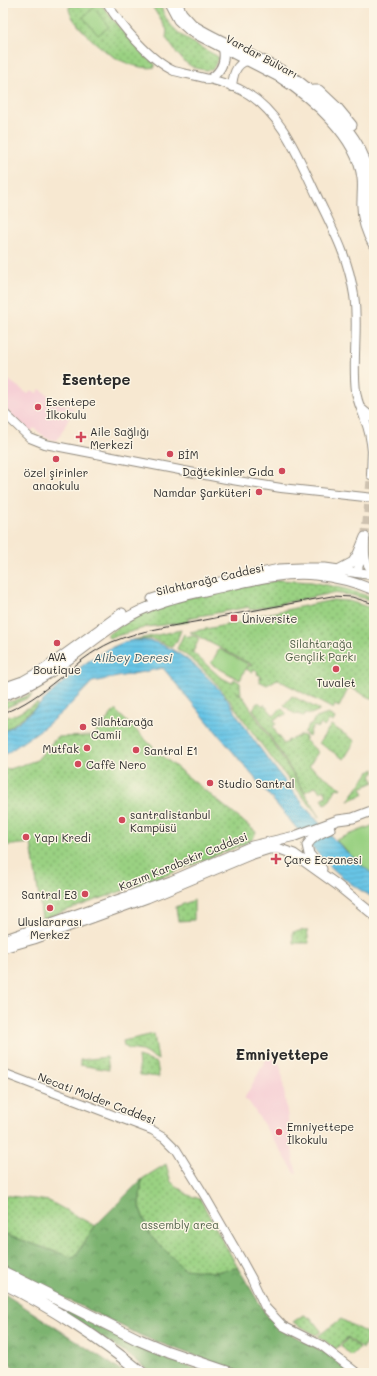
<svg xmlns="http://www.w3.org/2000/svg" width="377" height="1376" font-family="Mali,sans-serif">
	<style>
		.built { fill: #f6cfd5 }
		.grass { fill: url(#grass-dots); stroke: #627e56 }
		.forest { fill: url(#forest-crowns); stroke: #536f4e }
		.garden { fill: #9ad182; stroke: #627e56 }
		.water { fill: url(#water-rules); stroke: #4a7888 }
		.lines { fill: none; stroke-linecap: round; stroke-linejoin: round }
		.secondary-tunnel { stroke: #cec2b0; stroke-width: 8; stroke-dasharray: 8 4; stroke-linecap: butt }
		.secondary-casing { stroke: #918a7e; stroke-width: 10 }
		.primary-casing { stroke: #918a7e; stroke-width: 11 }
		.motorway-casing { stroke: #918a7e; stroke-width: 13 }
		.secondary { stroke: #fff; stroke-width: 8 }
		.primary { stroke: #fff; stroke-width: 9 }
		.motorway { stroke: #fff; stroke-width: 11 }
		.tram { stroke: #2b2b2b; stroke-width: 1 }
		.poi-dot { fill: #d1495b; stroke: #fcf5e5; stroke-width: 1.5 }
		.labels { text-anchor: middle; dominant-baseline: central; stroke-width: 3; stroke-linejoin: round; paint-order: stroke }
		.street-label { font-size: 11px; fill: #2b2b2b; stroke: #fcf5e5 }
		.poi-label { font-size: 11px; fill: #2b2b2b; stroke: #fcf5e5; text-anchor: start }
		.park-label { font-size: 11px; fill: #4c5d45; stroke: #fcf5e5 }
		.water-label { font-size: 12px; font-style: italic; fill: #3d5963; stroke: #fcf5e5 }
		.district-label { font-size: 15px; font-weight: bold; fill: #2b2b2b; stroke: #fcf5e5 }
	</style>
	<defs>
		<pattern id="grass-dots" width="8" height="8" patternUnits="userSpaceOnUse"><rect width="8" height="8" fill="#9ad182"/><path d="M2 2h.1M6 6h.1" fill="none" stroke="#7eaa6b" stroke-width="1.8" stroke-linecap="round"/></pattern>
		<pattern id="forest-crowns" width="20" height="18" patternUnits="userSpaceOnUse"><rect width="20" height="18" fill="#7bb370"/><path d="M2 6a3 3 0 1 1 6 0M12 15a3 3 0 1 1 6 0" fill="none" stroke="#65925c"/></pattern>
		<pattern id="water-rules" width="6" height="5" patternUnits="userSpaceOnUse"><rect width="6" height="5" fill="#68c5e6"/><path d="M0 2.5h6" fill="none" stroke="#5aa9c5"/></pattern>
	</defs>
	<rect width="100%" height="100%" fill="#fcf5e5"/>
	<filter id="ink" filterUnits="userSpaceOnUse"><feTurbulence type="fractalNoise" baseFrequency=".025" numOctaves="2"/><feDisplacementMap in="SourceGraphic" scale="8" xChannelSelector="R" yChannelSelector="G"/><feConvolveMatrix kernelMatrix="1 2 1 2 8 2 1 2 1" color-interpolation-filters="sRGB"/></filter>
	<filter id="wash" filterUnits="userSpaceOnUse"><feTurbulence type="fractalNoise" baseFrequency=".012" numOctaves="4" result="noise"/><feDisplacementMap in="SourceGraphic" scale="16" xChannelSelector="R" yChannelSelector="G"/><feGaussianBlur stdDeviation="0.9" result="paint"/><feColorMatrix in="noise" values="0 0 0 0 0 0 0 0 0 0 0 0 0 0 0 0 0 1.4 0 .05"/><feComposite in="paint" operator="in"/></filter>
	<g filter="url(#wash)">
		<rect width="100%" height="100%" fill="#f7e8d1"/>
		<path class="built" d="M3 376 28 394 31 390 37 393 40 389 52 398 74 409 57 441 46 438 34 428 31 432 14 419 3 406Z
			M268 1056 274 1059 279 1063 281 1069 294 1162 297 1173H295L249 1102 244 1099Z"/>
		<path class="grass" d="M78 3H100L118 26 155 64V67C144 70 127 64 116 58 104 52 67 20 69 7Z
			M150 3H160C167 32 193 43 217 56L219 58 212 70C186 71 180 57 166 38L167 30Z
			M280 580 312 582 346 589 374 598V601L351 595 332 593 250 610 249 607 188 618V622L147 627 109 638 107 635C157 597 220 591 280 580Z
			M333 600 349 601 374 609V700L349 687 339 707 335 705 333 709 277 679 267 685 259 681 261 676 257 674 258 672 254 669 252 672 246 669 249 665 254 666 190 632 252 620V617Z
			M181 630 176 643 175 642 172 647 152 639 133 640Z
			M184 634 187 637 188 636H195L199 639 193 652 190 650 220 677 232 683 234 679 240 683 241 695 236 691 244 698 320 817C300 793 279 769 261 744 235 709 214 672 177 649Z
			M32 694 30 697 3 709V702L13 701Z
			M292 696 320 710 311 714 305 713V715L304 716 293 713 284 705Z
			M37 703 39 705 3 732V718L17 714Z
			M257 703H260L263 706 264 704 274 716 281 708 287 714 274 719 276 724 273 726 278 737H280L283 744 288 742 287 741 302 735 306 737 305 740 318 752 309 766 341 788 340 789 338 788 336 789 330 800 325 804 322 799 327 795 324 789 320 792 316 786 305 792 253 709Z
			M115 710 160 754 256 832 252 840 244 844 159 878 42 919 31 843 3 846V768L10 769 37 760 57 737 93 736Z
			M328 714 335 718 333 722 329 720 324 727 321 724 318 728 314 726 312 729H310V730L311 731 309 736 304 733 309 725 312 724 314 719Z
			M331 725 355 741 344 759 319 743Z
			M374 769V773L371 775 374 782 361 788 364 794 348 801 369 772Z
			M194 900V920L178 921 176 907Z
			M307 930 309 943H293V932Z
			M154 1034 158 1060 142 1051 129 1049 124 1046 123 1041Z
			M107 1057 109 1070 80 1065V1060Z
			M138 1057 157 1063 159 1077 140 1075Z
			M166 1164 171 1182 188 1195 200 1199 238 1268 215 1272 184 1269 150 1235 139 1206 142 1179Z
			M3 1195 49 1201 95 1226 74 1258 3 1234Z
			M303 1315 306 1316 308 1318 310 1317 321 1331 316 1335 293 1322Z
			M341 1319 370 1335 362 1349 348 1337 336 1349 318 1336Z
			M348 1338 359 1348 351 1356 341 1346Z"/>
		<path class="forest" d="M142 1179 139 1206 150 1235 184 1269 215 1272 238 1268 266 1314 283 1330 328 1354 350 1373H242L234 1370 146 1338 3 1268V1234L74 1258 95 1226Z
			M24 1287 118 1337 169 1360 208 1373H151L131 1357Z
			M3 1293 125 1373H19L3 1357Z"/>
		<path class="garden" d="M94 8 109 27 98 35 83 17Z
			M219 649 248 664 240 680 211 664Z
			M374 825V875L358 863 336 840Z"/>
		<path class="water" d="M133 640C141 641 150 640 157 643 183 651 213 680 229 702 239 717 248 733 259 747 293 792 329 841 374 875V898C353 887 335 872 319 855L163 668 92 682 70 705 47 725 3 756V732C44 709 69 666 113 647 120 644 126 641 133 640Z"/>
	</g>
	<g filter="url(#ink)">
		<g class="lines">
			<path class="secondary-tunnel" d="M365 537 371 475"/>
			<g class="secondary-casing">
				<path id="secondary" d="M107 3C120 25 150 60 174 71 195 76 225 81 243 91 282 112 299 159 317 196 333 230 348 256 354 295 359 327 352 359 356 391 357 402 362 410 365 420 369 430 371 441 372 452
					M208 80C220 73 226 63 223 49
					M232 87C233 76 235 64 247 61
					M362 409 374 419
					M3 412 30 438 45 444 226 479 281 488 374 498
					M371 475 372 448
					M365 540C365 553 363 563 374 572
					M357 573 362 552
					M3 1073 152 1130 164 1137 176 1149 206 1198 241 1259 252 1279 265 1307 283 1326 321 1345 357 1373"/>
			</g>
			<g class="primary-casing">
				<path id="primary" d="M169 3 178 20 190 31 279 77C312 98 357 137 362 178 363 185 362 193 362 200 361 217 365 231 374 246
					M177 3 182 13 193 25C223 44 259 56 290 75 306 85 320 99 333 113 347 127 360 144 366 163 373 186 364 210 374 232
					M310 96 314 90H319L338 108 352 125
					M338 570 353 562 358 554 365 537
					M152 599 174 592 279 569 300 568H325L374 575
					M3 688 23 681 46 668 122 613
					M3 696C50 680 80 648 120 622 151 601 187 595 223 587 253 580 285 572 315 575 336 577 355 582 374 590
					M322 869 309 854 307 845C313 836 321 833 330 829
					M3 940 171 881 252 846 295 836 338 820 353 818 374 810
					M3 948 34 939 147 898 250 855 269 849H280L294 854 336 884 374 915"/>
			</g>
			<g class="motorway-casing">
				<path id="motorway" d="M3 1272 137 1339 168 1352 230 1373
					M3 1283C50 1306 102 1340 142 1373"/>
			</g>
			<use href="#secondary" class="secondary"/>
			<use href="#primary" class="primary"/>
			<use href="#motorway" class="motorway"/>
			<path class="tram" d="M3 713C45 699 72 660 112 642 138 631 172 626 200 621 244 612 288 604 332 596L352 597 374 604"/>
		</g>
	</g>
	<g class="poi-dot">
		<circle cx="38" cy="407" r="4"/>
		<path d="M79 431h4v4h4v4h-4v4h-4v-4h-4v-4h4z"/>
		<circle cx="170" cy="454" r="4"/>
		<circle cx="56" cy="459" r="4"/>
		<circle cx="282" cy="471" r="4"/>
		<circle cx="259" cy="492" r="4"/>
		<rect x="230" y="614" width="8" height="8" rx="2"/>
		<circle cx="57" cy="643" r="4"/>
		<circle cx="336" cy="669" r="4"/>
		<circle cx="83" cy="727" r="4"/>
		<circle cx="87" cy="748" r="4"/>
		<circle cx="136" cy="750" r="4"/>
		<circle cx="78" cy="764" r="4"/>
		<circle cx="210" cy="783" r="4"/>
		<circle cx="122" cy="820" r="4"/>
		<circle cx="26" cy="837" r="4"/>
		<path d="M274 853h4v4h4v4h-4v4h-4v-4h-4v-4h4z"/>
		<circle cx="85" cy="894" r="4"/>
		<circle cx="50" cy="908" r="4"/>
		<circle cx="279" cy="1132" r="4"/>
	</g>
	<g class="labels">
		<g class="street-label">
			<text transform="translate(262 56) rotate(28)">Vardar Bulvarı</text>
			<text transform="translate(210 579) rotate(-13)">Silahtarağa Caddesi</text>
			<text transform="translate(183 861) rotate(-22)">Kazım Karabekir Caddesi</text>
			<text transform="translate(97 1098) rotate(21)">Necati Molder Caddesi</text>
		</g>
		<g class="poi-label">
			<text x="46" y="401">Esentepe<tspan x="46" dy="13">İlkokulu</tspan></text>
			<text x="90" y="431">Aile Sağlığı<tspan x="90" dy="13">Merkezi</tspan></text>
			<text x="178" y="454">BİM</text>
			<text x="274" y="471" text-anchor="end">Dağtekinler Gıda</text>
			<text x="56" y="472" text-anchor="middle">özel şirinler<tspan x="56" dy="13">anaokulu</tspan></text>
			<text x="251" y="492" text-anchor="end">Namdar Şarküteri</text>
			<text x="242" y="618">Üniversite</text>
			<text x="57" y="656" text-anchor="middle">AVA<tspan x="57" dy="13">Boutique</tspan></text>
			<text x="336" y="682" text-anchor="middle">Tuvalet</text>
			<text x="91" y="721">Silahtarağa<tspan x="91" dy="13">Camii</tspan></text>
			<text x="79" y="748" text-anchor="end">Mutfak</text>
			<text x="144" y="750">Santral E1</text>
			<text x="86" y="764">Caffè Nero</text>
			<text x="218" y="783">Studio Santral</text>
			<text x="130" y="814">santralistanbul<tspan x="130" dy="13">Kampüsü</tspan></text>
			<text x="34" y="837">Yapı Kredi</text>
			<text x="284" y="859">Çare Eczanesi</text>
			<text x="77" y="894" text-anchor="end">Santral E3</text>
			<text x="50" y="921" text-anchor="middle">Uluslararası<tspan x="50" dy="13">Merkez</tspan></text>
			<text x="287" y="1126">Emniyettepe<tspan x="287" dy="13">İlkokulu</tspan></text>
		</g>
		<g class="park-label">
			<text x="321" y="643">Silahtarağa<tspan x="321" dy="13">Gençlik Parkı</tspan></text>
			<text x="180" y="1224">assembly area</text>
		</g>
		<g class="water-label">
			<text x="133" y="657">Alibey Deresi</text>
		</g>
		<g class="district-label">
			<text x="96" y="379">Esentepe</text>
			<text x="282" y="1054">Emniyettepe</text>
		</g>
	</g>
	<rect width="377" height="1376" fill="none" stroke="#fcf5e5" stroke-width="16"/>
</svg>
